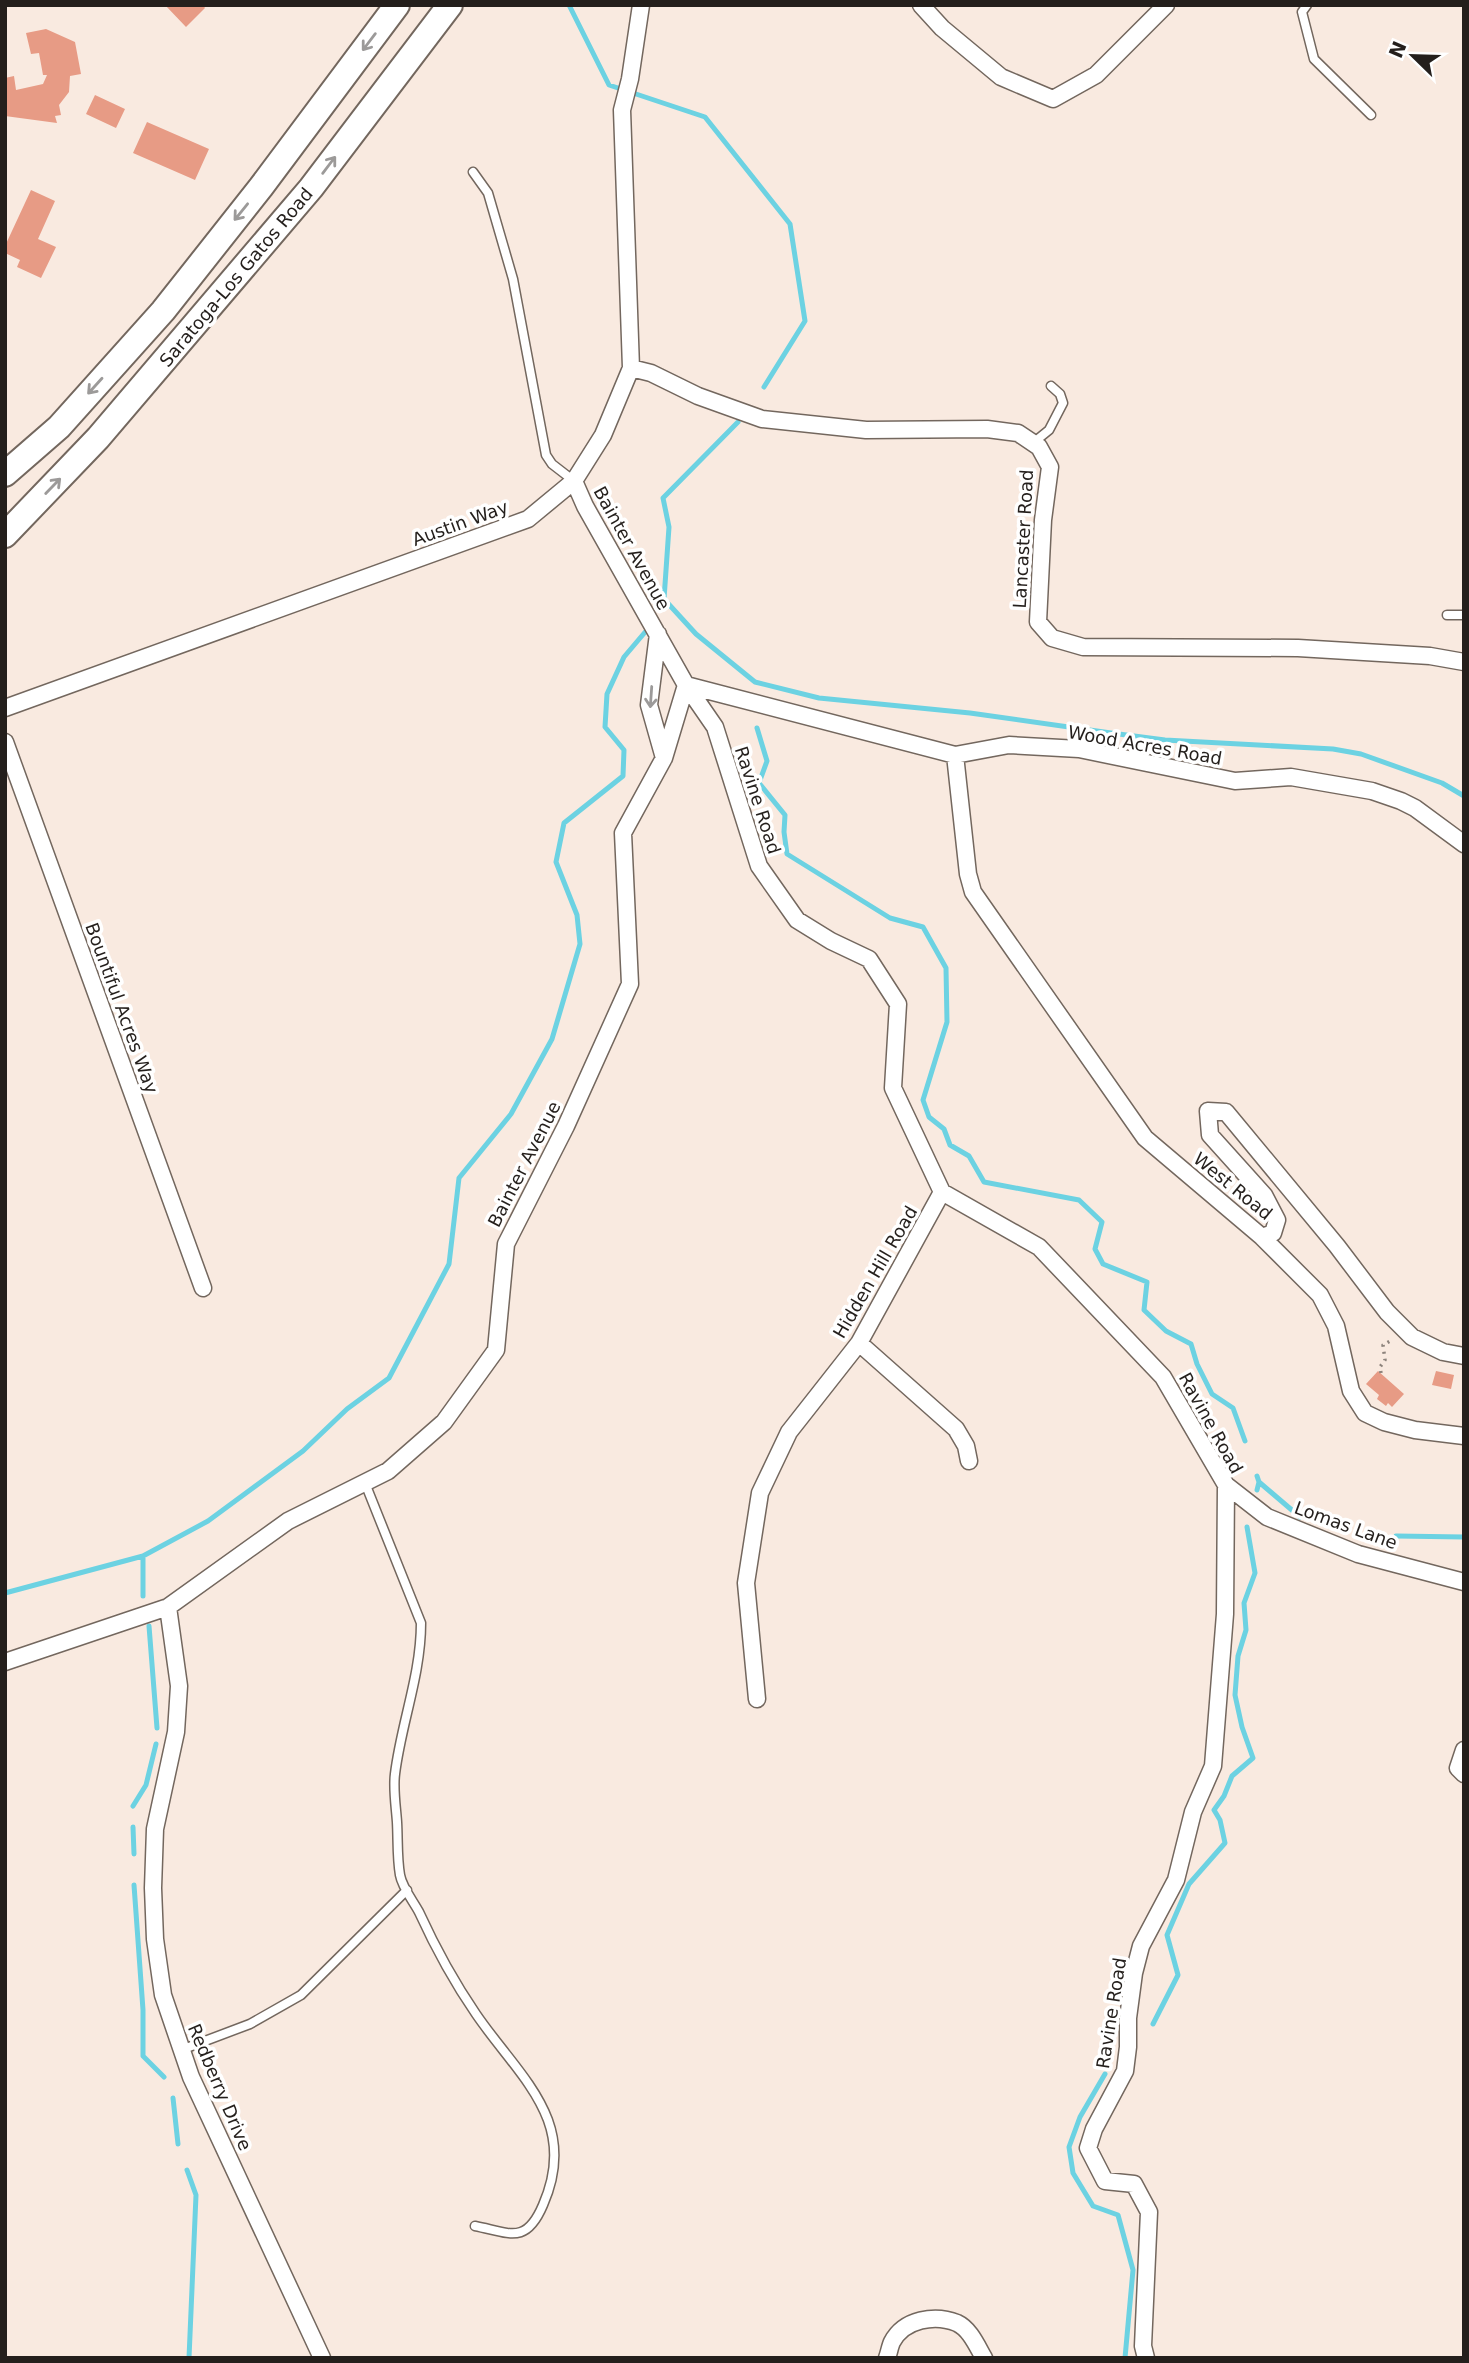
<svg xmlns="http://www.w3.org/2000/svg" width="1469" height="2363" font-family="'DejaVu Sans',sans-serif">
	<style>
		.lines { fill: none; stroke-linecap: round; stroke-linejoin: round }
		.stream { stroke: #6cd2e2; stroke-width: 5 }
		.building { fill: #e79b85 }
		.service-casing { stroke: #73675e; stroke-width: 11 }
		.minor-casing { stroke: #73675e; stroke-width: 19 }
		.primary-casing { stroke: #73675e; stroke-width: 28 }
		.path { stroke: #8d837c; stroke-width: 3.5; stroke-dasharray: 2 5; stroke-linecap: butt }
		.service { stroke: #fff; stroke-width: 8 }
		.minor { stroke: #fff; stroke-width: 16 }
		.primary { stroke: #fff; stroke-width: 24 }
		.oneway { stroke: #9c9a99 }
		.labels { text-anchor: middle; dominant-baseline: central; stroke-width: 7; stroke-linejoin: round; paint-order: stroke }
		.street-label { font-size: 18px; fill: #241f1c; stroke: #fff }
	</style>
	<rect width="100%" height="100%" fill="#f9eae0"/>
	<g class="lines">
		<path class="stream" d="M569 5 609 85 705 117 790 224 805 321 764 387
			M664 599 696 634 755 682 819 698 970 713 1111 733 1165 740 1333 749 1361 754 1442 783 1464 796
			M660 606 664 599 669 527 663 498 738 422
			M757 728 767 761 759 783 785 815 784 832 787 854 890 918 923 927 946 968 947 1022 923 1100 929 1117 944 1129 950 1145 969 1156 984 1182 1079 1200 1102 1222 1095 1249 1103 1264 1147 1282 1144 1310 1166 1331 1191 1344 1197 1364 1212 1394 1233 1408 1245 1441
			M1259 1482 1300 1517
			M1257 1490 1259 1482 1257 1476
			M1396 1536 1464 1537
			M5 1593 143 1556 208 1521 303 1451 347 1409 389 1378 449 1264 459 1178 511 1114 552 1039 580 944 577 915 556 862 564 823 623 776 624 750 605 727 607 694 624 657 646 631
			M143 1596V1556
			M149 1626 157 1728
			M133 1806 146 1785 156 1744
			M133 1827 134 1854
			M134 1885 143 2010V2056L164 2077
			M1153 2024 1178 1975 1167 1935 1189 1884 1225 1843 1220 1820 1214 1810 1224 1796 1232 1776 1253 1758 1242 1727 1235 1695 1238 1656 1246 1630 1244 1603 1255 1573 1247 1527
			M1105 2074 1080 2117 1069 2147 1073 2173 1093 2206 1118 2215 1133 2270 1125 2358
			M173 2098 178 2144
			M187 2170 196 2195 189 2358"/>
	</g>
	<path class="building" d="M165 5H203L205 8 186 27Z
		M46 29 75 42 81 74 70 76 69 92 59 105 61 115 55 116 57 123 5 116V78L14 76 16 90 43 84 47 75H43L39 53 31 54 26 33Z
		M95 95 125 109 116 128 86 114Z
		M147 122 209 149 195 180 133 153Z
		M31 190 55 201 38 239 56 247 41 278 17 267 20 260 5 253V246Z
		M1378 1371 1404 1394 1392 1407 1388 1403 1386 1406 1377 1399 1379 1395 1366 1384Z
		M1436 1371 1454 1375 1451 1389 1432 1385Z"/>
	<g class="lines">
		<g class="service-casing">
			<path id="service" d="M1307 5 1302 12 1314 59 1371 115
				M473 172 488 193 513 279 546 455 552 464 574 481
				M1033 443 1049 430 1063 403 1060 394 1051 386
				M1447 615H1464
				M365 1483 421 1623C421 1675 401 1724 395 1774 393 1789 396 1807 397 1822 398 1839 397 1858 400 1875 402 1887 413 1901 419 1912 435 1947 454 1982 476 2014 519 2077 580 2121 543 2205 526 2245 510 2233 475 2226
				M181 2050 250 2024 301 1995 407 1890"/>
		</g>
		<g class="minor-casing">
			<path id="minor" d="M921 5 942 28 1001 77 1053 99 1096 75 1166 5
				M631 368 651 373 698 396 762 419 866 430 987 429 1018 433 1039 447 1050 467 1043 520 1038 622 1052 638 1083 647 1298 648 1430 656 1464 662
				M658 634 649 705 664 758
				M686 685 715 727 759 866 797 920 831 941 869 959 898 1004 893 1088 942 1192 1039 1247 1163 1377 1226 1485 1225 1614 1213 1766 1193 1812 1176 1880 1141 1946 1134 1973 1128 2018V2047L1125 2071 1094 2129 1088 2148 1105 2181 1134 2184 1149 2212 1143 2346 1146 2358
				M686 685 955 755 1009 745 1079 749 1235 781 1291 777 1372 791 1401 801 1415 808 1464 844
				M5 708 528 519 574 481 603 435 631 368 622 110 630 79 641 5
				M5 742 203 1288
				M955 755 968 874 973 892 1145 1138 1262 1237 1273 1233 1277 1220 1264 1195 1210 1135 1208 1111 1226 1112 1337 1246 1387 1312 1412 1337 1443 1352 1464 1356
				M1262 1237 1320 1295 1336 1326 1351 1391 1365 1413 1384 1422 1415 1430 1464 1436
				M859 1343 956 1429 966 1446 969 1461
				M1226 1485 1267 1517 1358 1554 1464 1582
				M168 1607 179 1686 176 1732 155 1829 153 1888 155 1939 163 1995 191 2077 322 2358
				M5 1662 168 1607 288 1521 388 1471 444 1422 496 1350 506 1244 566 1126 630 984 623 833 664 758 686 685 585 506 574 481
				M757 1699 746 1583 760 1493 789 1432 859 1343 942 1192
				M1464 1750 1458 1768 1464 1774
				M887 2358C889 2353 890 2346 892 2342 904 2319 935 2314 957 2323 970 2329 977 2346 984 2358"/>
		</g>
		<g class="primary-casing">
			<path id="primary" d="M5 474 59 427 163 311 261 187 397 5
				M5 535 98 438 311 188 450 5"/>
		</g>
		<path class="path" d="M1381 1373 1380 1367 1385 1360 1383 1345 1392 1340"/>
		<use href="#service" class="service"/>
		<use href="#minor" class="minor"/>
		<use href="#primary" class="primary"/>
	</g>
	<defs><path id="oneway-shaft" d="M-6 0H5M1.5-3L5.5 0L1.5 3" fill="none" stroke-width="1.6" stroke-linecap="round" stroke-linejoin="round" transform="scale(1.75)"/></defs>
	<g class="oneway">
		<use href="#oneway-shaft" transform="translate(369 42) rotate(127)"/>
		<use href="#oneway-shaft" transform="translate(329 165) rotate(-53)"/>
		<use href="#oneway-shaft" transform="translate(241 212) rotate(129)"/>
		<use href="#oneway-shaft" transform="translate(95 386) rotate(132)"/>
		<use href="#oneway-shaft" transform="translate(53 486) rotate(-46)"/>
		<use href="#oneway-shaft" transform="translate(651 697) rotate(94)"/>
	</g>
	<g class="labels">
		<g class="street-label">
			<text transform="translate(236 277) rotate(-50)">Saratoga-Los Gatos Road</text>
			<text transform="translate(460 523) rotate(-20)">Austin Way</text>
			<text transform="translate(1023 539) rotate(-87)">Lancaster Road</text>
			<text transform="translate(632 548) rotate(61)">Bainter Avenue</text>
			<text transform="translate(1145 745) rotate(10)">Wood Acres Road</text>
			<text transform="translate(758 800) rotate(72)">Ravine Road</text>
			<text transform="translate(122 1008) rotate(70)">Bountiful Acres Way</text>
			<text transform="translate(524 1164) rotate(-63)">Bainter Avenue</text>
			<text transform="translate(1233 1186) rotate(39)">West Road</text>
			<text transform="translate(875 1272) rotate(-60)">Hidden Hill Road</text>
			<text transform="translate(1211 1423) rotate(61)">Ravine Road</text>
			<text transform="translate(1346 1525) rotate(20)">Lomas Lane</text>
			<text transform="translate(1111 2013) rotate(-81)">Ravine Road</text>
			<text transform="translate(220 2087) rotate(67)">Redberry Drive</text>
		</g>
	</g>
	<rect width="1469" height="2363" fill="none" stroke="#241f1c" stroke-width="14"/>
	<g transform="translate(1413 56) rotate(293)" stroke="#ffffff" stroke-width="5" paint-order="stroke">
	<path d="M0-5L12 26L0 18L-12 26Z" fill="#241f1c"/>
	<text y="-10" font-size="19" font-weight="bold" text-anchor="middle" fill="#241f1c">N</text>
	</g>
</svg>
